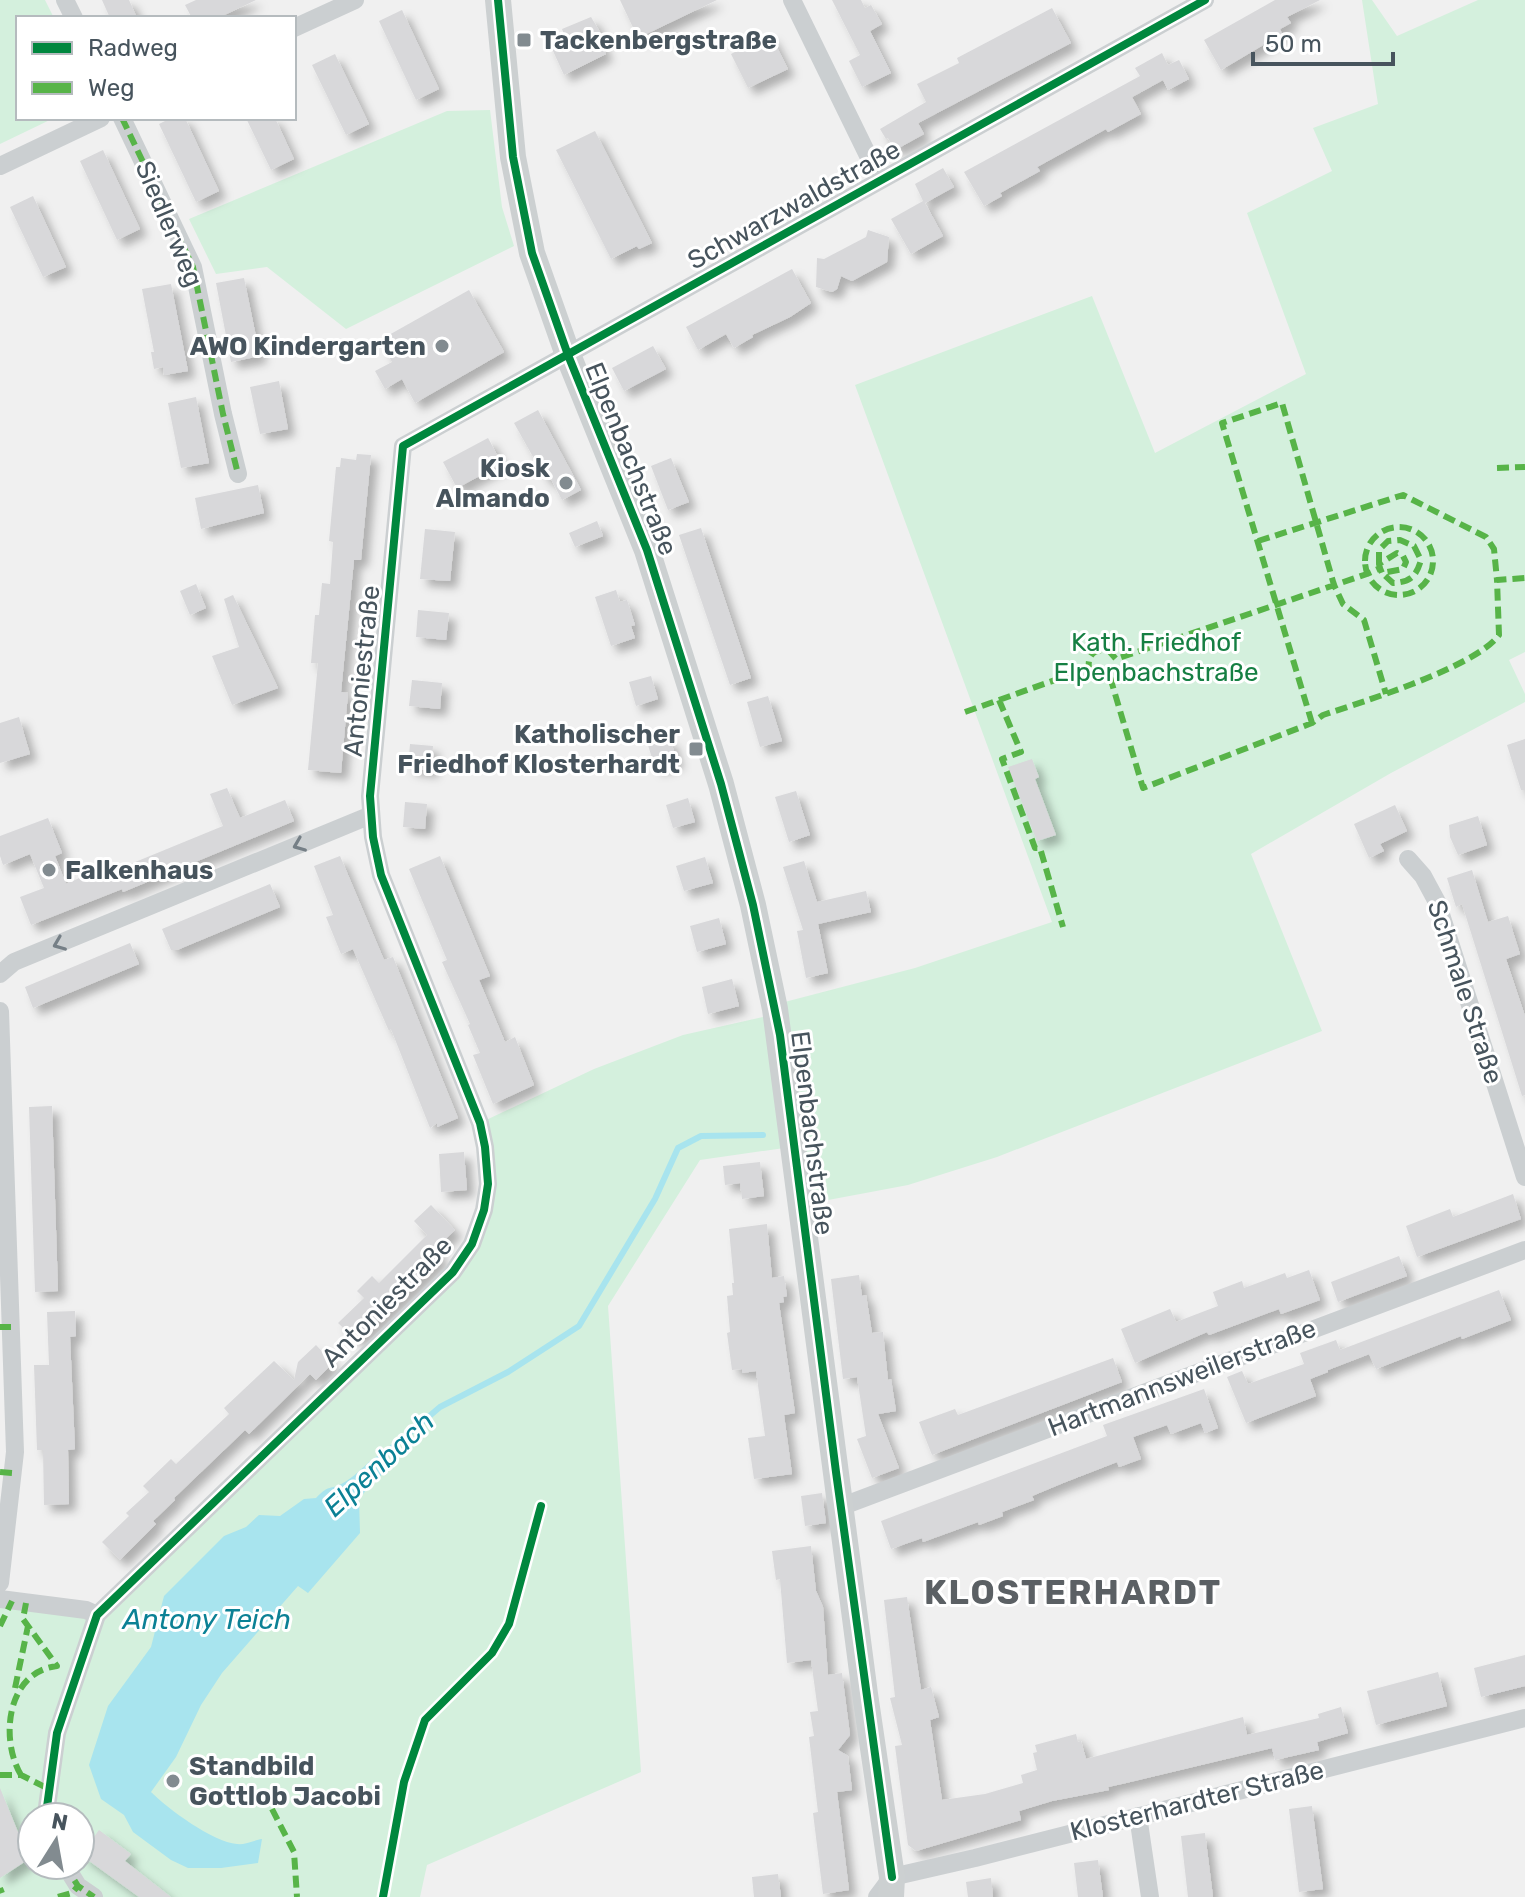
<svg xmlns="http://www.w3.org/2000/svg" width="1525" height="1897" font-family="Rubik,sans-serif">
	<style>
		.green { fill: #d4f0dd; fill-rule: evenodd }
		.water { fill: #a8e4ee }
		.lines { fill: none; stroke-linecap: round; stroke-linejoin: round }
		.stream { stroke: #a8e4ee; stroke-width: 6 }
		.building { fill: #d8d8da; filter: url(#shadow) }
		.street { stroke: #cbcfd1; stroke-width: 18 }
		.secondary { stroke: #ccd0d1; stroke-width: 26 }
		.quiet { stroke: #57b448; stroke-width: 6; stroke-dasharray: 12 6; stroke-linecap: butt }
		.cycleway-casing { stroke: #fff; stroke-width: 13 }
		.cycleway { stroke: #00873e; stroke-width: 8 }
		.oneway { stroke: #757f86 }
		.poi-dot { fill: #828b90; stroke: #fff; stroke-width: 3 }
		.labels { text-anchor: middle; dominant-baseline: central; stroke-width: 6; stroke-linejoin: round; paint-order: stroke }
		.poi-label { font-size: 26px; font-weight: bold; fill: #47545d; stroke: #fff; text-anchor: start }
		.street-label { font-size: 26px; fill: #47545d; stroke: #fff }
		.park-label { font-size: 26px; fill: #167f43; stroke: #fff }
		.water-label { font-size: 28px; font-style: italic; fill: #0b8195; stroke: #fff }
		.district-label { font-size: 34px; font-weight: bold; letter-spacing: 2px; fill: #5b6064; stroke: #fff }
	</style>
	<defs>
		<filter id="shadow"><feDropShadow dx="7" dy="7" stdDeviation="4" flood-color="#0004"/></filter>
	</defs>
	<rect width="100%" height="100%" fill="#f0f0f0"/>
	<path class="green" d="M0 0H45L54 18H18V118H54L0 144Z
		M1362 0H1372L1397 36 1478 0H1525V652L1509 660 1525 694V702L1391 773 1251 854 1322 1031 997 1157 908 1185 807 1204 777 1004 915 968 1052 922 855 385 1092 296 1155 453 1306 374 1247 213 1332 171 1313 128 1378 104Z
		M490 110 502 207 514 246 346 329 267 267 216 274 189 219 447 111Z
		M772 1015 791 1147 700 1160 608 1306 641 1772 427 1865 420 1897H0V1605L103 1618 476 1244 484 1121 594 1069 683 1035ZM32 1817H80V1865H32Z"/>
	<path class="water" d="M389 1450 388 1468 359 1498 360 1533 308 1593 298 1586 222 1673 201 1705 176 1757 151 1792C168 1809 213 1842 237 1844 244 1845 255 1840 262 1839L258 1863 221 1868H188L171 1860 133 1832 124 1815 101 1799 89 1765 108 1706 151 1647 164 1596 224 1536 246 1527 259 1515 280 1516 304 1499 316 1498C330 1483 330 1491 343 1483 360 1474 368 1458 389 1450Z"/>
	<g class="lines">
		<path class="stream" d="M386 1453 440 1407 508 1372 579 1326 655 1199 678 1148 701 1136 763 1135"/>
	</g>
	<path class="building" d="M102 0H129L137 18H110Z
		M196 0H256L218 18H192L185 5Z
		M620 0H717L638 38Z
		M832 0H861L865 8 871 5 882 24 870 31 891 73 862 87 849 61 860 55Z
		M1275 0H1320L1287 17 1291 23 1280 29 1282 34 1221 70 1204 40Z
		M1052 8 1071 43 918 123 924 134 895 150 888 138 886 139 880 129 926 102 917 84 959 63 957 58Z
		M402 10 439 89 416 100 379 21Z
		M591 17 600 32 596 33 606 54 564 75 549 42 564 34 562 29Z
		M770 34 788 69 748 88 731 54Z
		M1162 53 1168 65 1179 60 1189 79 1168 90 1163 80 1132 97 1141 114 1108 132 1106 129 1037 167 1040 171 1000 193 1002 196 984 206 964 172 1140 76 1135 68Z
		M335 54 369 124 346 135 312 65Z
		M171 118H185L219 191 196 202 159 124Z
		M246 118H275L294 159 271 170Z
		M595 131 652 243 639 249 637 246 611 259 556 150Z
		M103 150 140 229 117 240 80 161Z
		M943 168 954 187 925 203 943 236 911 254 891 219 923 201 915 184Z
		M33 196 66 267 43 277 10 207Z
		M868 230 889 237 887 262 852 281 841 276 837 289 832 292 816 287 817 258 824 259 866 237Z
		M792 269 811 303 790 317 752 335 753 337 734 348 726 334 698 350 686 327Z
		M244 278 260 356 231 362 216 283Z
		M171 284 188 371 164 375 163 367 154 369 151 352H154L142 289Z
		M469 290 504 352 415 403 402 379 385 389 375 371 392 362 380 340Z
		M653 346 666 369 624 391 612 368Z
		M279 381 288 429 260 434 250 387Z
		M196 397 209 463 181 468 168 403Z
		M538 410 581 490 562 500 550 477 546 480 514 423Z
		M488 438 502 464 457 488 443 462Z
		M357 454 371 455 361 560H354L341 692 348 693 341 773 308 770 318 663H311L315 615H319L322 583 330 584 333 542 329 541 336 467H340L341 458 356 460Z
		M671 458 689 502 668 510 651 466Z
		M258 485 264 513 201 529 195 498Z
		M597 521 603 536 575 547 569 533Z
		M701 528 751 678 730 685 679 535Z
		M425 529 455 532 450 581 420 579Z
		M196 584 206 608 190 615 180 591Z
		M616 590 620 602 627 600 635 625 631 626 635 638 611 646 595 597Z
		M233 595 278 688 232 705 212 656 239 647 224 599Z
		M418 610 449 613 446 640 416 637Z
		M651 676 658 699 636 706 629 682Z
		M412 680 442 683 440 709 409 706Z
		M768 696 782 741 760 747 747 702Z
		M19 717 30 754 0 763V723Z
		M670 738 677 762 655 768 648 745Z
		M1525 739V790H1521L1507 745Z
		M410 744 433 746 431 771 408 768Z
		M1032 759 1039 777 1035 779 1056 835 1037 841 1008 767Z
		M227 788 240 818 285 800 294 821 123 892 122 889 31 925 20 897 44 888 30 854 3 865 0 856V836L48 818 62 853 55 856 66 884 86 875 89 881 223 826 210 794Z
		M796 791 810 835 789 842 775 797Z
		M688 798 695 822 673 828 666 805Z
		M405 802 427 804 425 829 403 827Z
		M1395 805 1407 831 1380 844 1384 851 1369 858 1354 824Z
		M1478 816 1487 845 1458 855 1450 837 1449 825Z
		M340 856 384 960 393 957 458 1118 437 1127V1123L430 1128 391 1029 389 1031 353 949 341 954 326 917 333 915 314 866Z
		M440 856 490 976 479 980 505 1042 515 1037 534 1085 493 1104 473 1055 480 1053 468 1025 470 1024 442 962 447 960 409 869Z
		M705 857 713 883 684 891 676 866Z
		M804 861 817 902 866 891 871 912 818 924 828 973 806 978 797 931 803 930 783 867Z
		M1472 870 1488 922 1508 916 1520 954 1506 959 1525 1016V1095L1522 1096 1462 904 1456 907 1447 878Z
		M270 884 280 907 177 950H171L162 929Z
		M719 918 726 944 697 952 690 926Z
		M130 943 139 964 33 1008 25 987Z
		M732 979 739 1006 708 1014 702 987Z
		M52 1106 58 1291 35 1292 29 1107Z
		M464 1152 467 1190 441 1192 439 1154Z
		M760 1162 764 1196 742 1199 740 1183 725 1185 723 1166Z
		M1513 1194 1521 1219 1417 1257 1406 1226 1450 1209 1453 1217Z
		M431 1205 455 1230 434 1250 442 1258 357 1341 338 1323 364 1298 357 1291 372 1276 379 1283 427 1235 414 1221Z
		M767 1224 772 1278 784 1276 787 1296 783 1297 784 1302 779 1303 795 1413 784 1415 792 1474 754 1479 748 1438 765 1436 756 1371 742 1373V1369L732 1370 727 1333 730 1332 727 1296 733 1295 732 1283H734L729 1229Z
		M1399 1256 1407 1276 1338 1302 1331 1282Z
		M1309 1270 1320 1300 1281 1314 1279 1309 1209 1335 1207 1332 1135 1363 1121 1329 1170 1309 1176 1322 1218 1306 1213 1292 1242 1281 1244 1288 1285 1273 1287 1278Z
		M859 1275 862 1296 866 1295 872 1333 883 1332 888 1380 891 1379 896 1411 878 1414 899 1468 872 1478 857 1439 866 1436 857 1377 843 1379 831 1279Z
		M1499 1290 1511 1320 1462 1339 1461 1336 1376 1369 1369 1354 1328 1370V1372L1310 1379 1316 1396 1246 1423 1227 1377 1242 1371 1248 1384 1304 1364 1300 1353 1336 1340 1340 1350Z
		M75 1311 76 1336 70 1337 75 1449 68 1450 69 1504 44 1505 43 1450H37L34 1365H49L47 1312Z
		M316 1345 333 1363 316 1380 310 1374 249 1434 245 1430 174 1498 175 1500 153 1521 156 1524 120 1560 102 1542 129 1516 126 1513 149 1492 143 1486 171 1459 176 1464 229 1414 224 1408 274 1361 294 1380 298 1362Z
		M1113 1358 1122 1382 932 1455 919 1422 955 1409 958 1415Z
		M1204 1389 1218 1428 1205 1433 1201 1423 1171 1434 1167 1425 1133 1437 1141 1459 1119 1467 1117 1462 1063 1483 1032 1496 1034 1500 1002 1512 1003 1516 979 1525 978 1522 923 1542 922 1538 891 1549 881 1521 1107 1436 1103 1425Z
		M822 1493 826 1523 805 1526 801 1496Z
		M811 1546 816 1591 823 1607 828 1675 842 1673 850 1735 838 1750 848 1756 852 1790 837 1792 849 1890 823 1894 813 1813 818 1812 809 1737 814 1736 810 1712 818 1711 811 1660 787 1663 780 1579 776 1580 772 1551Z
		M907 1597 921 1690 931 1687 939 1717 930 1720 942 1800 985 1794 1023 1783 1021 1775 1037 1770 1033 1753 1037 1752 1035 1745 1076 1734 1078 1742 1081 1741 1086 1759 1243 1717 1247 1735 1319 1718 1318 1714 1341 1707 1348 1733 1317 1742 1319 1750 1275 1760 1272 1748 1126 1783 1108 1787 1109 1790 1052 1801 1019 1811 1021 1820 916 1851 908 1845 895 1746 902 1745 890 1698 895 1697 884 1600Z
		M1525 1655V1686L1481 1697 1474 1668Z
		M1438 1672 1447 1706 1376 1725 1367 1691Z
		M0 1788 29 1859 0 1878Z
		M1312 1806 1323 1889 1299 1892 1289 1809Z
		M99 1830 131 1854 125 1861 171 1897H139L81 1855Z
		M1205 1833 1213 1897H1188L1181 1836Z
		M1098 1860 1103 1897H1078L1074 1863Z
		M778 1874 781 1897H754L752 1877Z
		M991 1878 993 1897H968L966 1882Z"/>
	<g class="lines">
		<path class="street" d="M65 0 74 18
			M792 0 880 180
			M294 28 355 0
			M122 118 193 267 223 414 238 474
			M0 166 101 118
			M1408 859 1423 876 1437 902 1525 1177
			M0 974 14 962 371 815
			M0 1011 15 1452 0 1583
			M840 1507 1525 1250
			M0 1599 86 1610 97 1615
			M1138 1816 1150 1897
			M48 1817 47 1807 57 1733 97 1615 453 1272 472 1244 484 1210 488 1184 485 1147 480 1123 381 875 373 837 370 796 403 446 1205 0
			M65 1865 78 1886 94 1897
			M877 1897 892 1877 975 1858 1525 1718"/>
		<path class="secondary" d="M498 0 513 157 532 253 568 355 647 550 721 784 753 905 775 1009 865 1694 892 1877 891 1897"/>
		<path class="quiet" d="M122 118 193 267 223 414 238 474
			M1497 468 1525 467
			M1365 561a34 34 0 1 1 68 0a34 34 0 1 1-68 0Z
			M1258 541 1403 495 1486 537 1494 549 1497 580
			M1379 564V550L1388 541 1400 540 1414 546 1421 560C1416 577 1410 582 1393 583L1382 573
			M1110 677 1143 788 1312 723 1323 715C1362 702 1476 667 1499 635L1497 580 1525 578
			M999 700 1089 668C1087 654 1096 648 1109 651L1116 659 1367 574 1380 568 1379 564 1397 553 1403 556 1406 562 1403 569 1382 573 1380 568
			M965 712 999 700 1021 752 1002 759 1035 848H1040L1063 927
			M1312 723 1222 423 1282 403 1334 585 1343 604 1364 620 1386 694
			M0 1327H11
			M0 1472 13 1473
			M0 1626 12 1601
			M15 1688 28 1626
			M0 1775H21L49 1789
			M21 1775C0 1740 6 1672 57 1666L23 1619 26 1603
			M272 1809 294 1852 297 1897
			M65 1865 78 1886 94 1897
			M0 1888 2 1893
			M58 1897 72 1893 78 1886"/>
		<g class="cycleway-casing">
			<path id="cycleway" d="M498 0 513 157 532 253 568 355 647 550 721 784 753 905 780 1035 836 1472 892 1877
				M48 1817 47 1807 57 1733 97 1615 453 1272 472 1244 484 1210 488 1184 485 1147 480 1123 381 875 373 837 370 796 403 446 1205 0
				M383 1897 404 1782 425 1720 492 1653 509 1624 541 1506"/>
		</g>
		<use href="#cycleway" class="cycleway"/>
	</g>
	<defs><path id="oneway-chevron" d="M-2-3.5L2.5 0L-2 3.5" fill="none" stroke-width="1.6" stroke-linecap="round" stroke-linejoin="round" transform="scale(2)"/></defs>
	<g class="oneway">
		<use href="#oneway-chevron" transform="translate(299 845) rotate(158)"/>
		<use href="#oneway-chevron" transform="translate(59 944) rotate(158)"/>
	</g>
	<g class="poi-dot">
		<rect x="516" y="32" width="16" height="16" rx="4"/>
		<circle cx="442" cy="346" r="8"/>
		<circle cx="566" cy="483" r="8"/>
		<rect x="688" y="741" width="16" height="16" rx="4"/>
		<circle cx="49" cy="870" r="8"/>
		<circle cx="173" cy="1781" r="8"/>
	</g>
	<g class="labels">
		<g class="poi-label">
			<text x="540" y="40">Tackenbergstraße</text>
			<text x="426" y="346" text-anchor="end">AWO Kindergarten</text>
			<text x="550" y="468" text-anchor="end">Kiosk<tspan x="550" dy="30">Almando</tspan></text>
			<text x="680" y="734" text-anchor="end">Katholischer<tspan x="680" dy="30">Friedhof Klosterhardt</tspan></text>
			<text x="65" y="870">Falkenhaus</text>
			<text x="189" y="1766">Standbild<tspan x="189" dy="30">Gottlob Jacobi</tspan></text>
		</g>
		<g class="street-label">
			<text transform="translate(794 205) rotate(-29)">Schwarzwaldstraße</text>
			<text transform="translate(169 224) rotate(67)">Siedlerweg</text>
			<text transform="translate(631 459) rotate(68)">Elpenbachstraße</text>
			<text transform="translate(362 671) rotate(-84)">Antoniestraße</text>
			<text transform="translate(1465 992) rotate(72)">Schmale Straße</text>
			<text transform="translate(812 1133) rotate(83)">Elpenbachstraße</text>
			<text transform="translate(387 1302) rotate(-45)">Antoniestraße</text>
			<text transform="translate(1182 1378) rotate(-21)">Hartmannsweilerstraße</text>
			<text transform="translate(1197 1801) rotate(-14)">Klosterhardter Straße</text>
		</g>
		<g class="park-label">
			<text x="1156" y="642">Kath. Friedhof<tspan x="1156" dy="30">Elpenbachstraße</tspan></text>
		</g>
		<g class="water-label">
			<text transform="translate(379 1464) rotate(-43)">Elpenbach</text>
			<text x="207" y="1619">Antony Teich</text>
		</g>
		<g class="district-label">
			<text x="1073" y="1592">KLOSTERHARDT</text>
		</g>
	</g>
	<rect x="16" y="16" width="280" height="104" fill="#ffffff" stroke="#b5bbbe" stroke-width="2"/>
	<rect x="32" y="42" width="40" height="12" fill="#00873e" stroke="#b5bbbe" stroke-width="2"/>
	<text x="88" y="56" font-size="24" fill="#47545d">Radweg</text>
	<rect x="32" y="82" width="40" height="12" fill="#57b448" stroke="#b5bbbe" stroke-width="2"/>
	<text x="88" y="96" font-size="24" fill="#47545d">Weg</text>
	<g transform="translate(56 1841) rotate(11)"><circle r="38" fill="#ffffff" stroke="#b5bbbe" stroke-width="2"/>
	<path d="M0-6L14 30L0 20L-14 30Z" fill="#828b90"/>
	<text y="-12" font-size="22" font-weight="bold" text-anchor="middle" fill="#47545d">N</text>
	</g>
	<path d="M1253 52v12h140v-12" fill="none" stroke="#47545d" stroke-width="4"/>
	<text x="1265" y="52" font-size="24" fill="#47545d" stroke="#ffffff" stroke-width="6" paint-order="stroke">50 m</text>
</svg>
